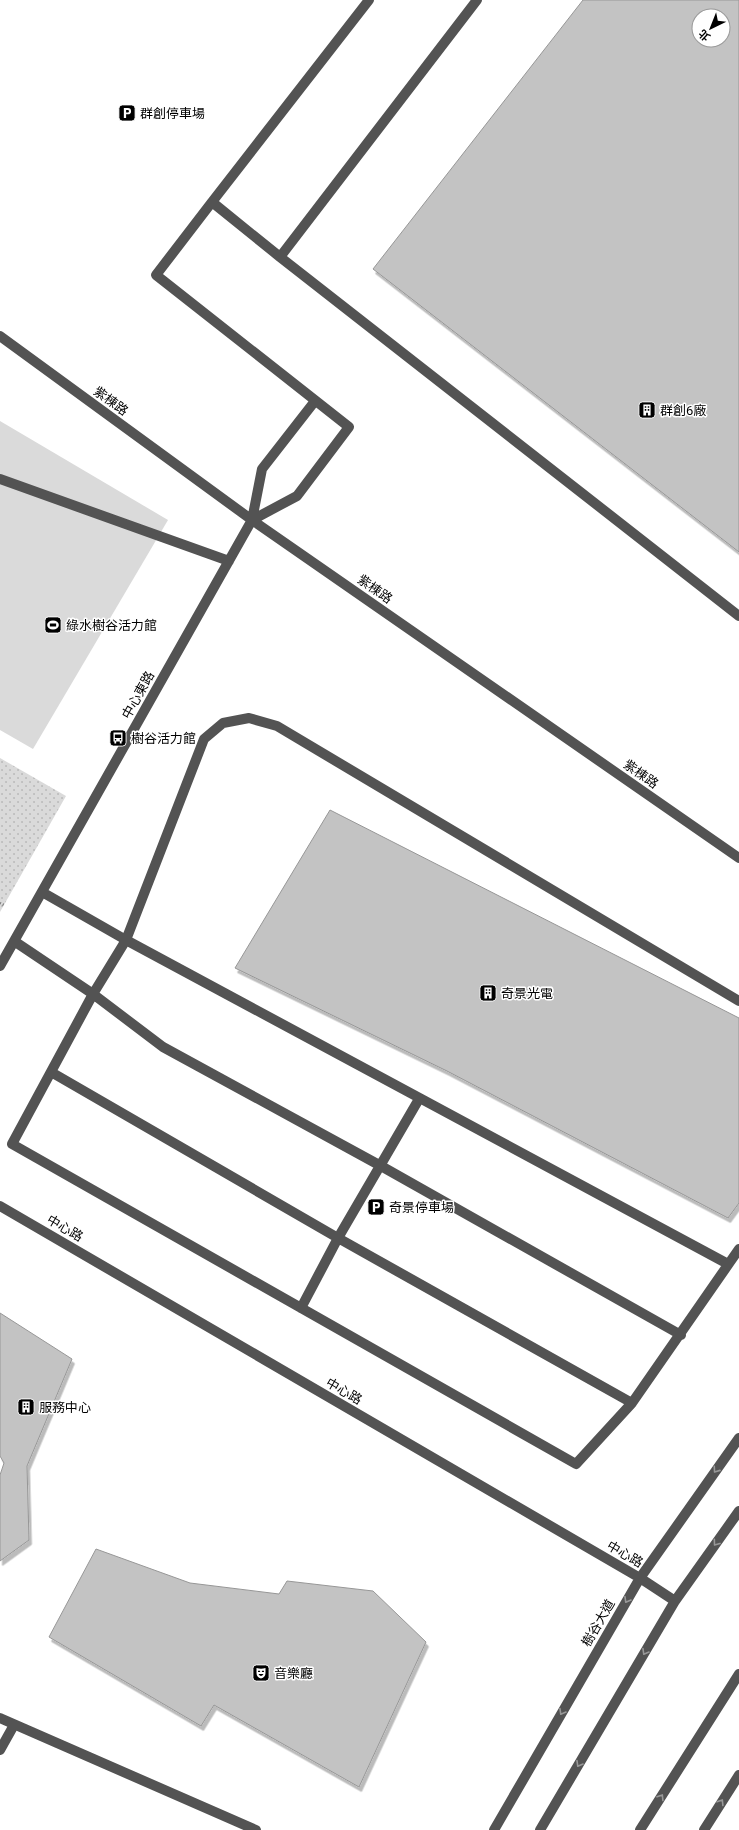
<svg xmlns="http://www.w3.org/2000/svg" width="739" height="1830" font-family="Roboto,'Noto Sans TC',sans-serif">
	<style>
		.grass { fill: #dadada }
		.park { fill: url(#park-dots) }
		.building { fill: #c3c3c3; stroke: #979797; fill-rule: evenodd; filter: url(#shadow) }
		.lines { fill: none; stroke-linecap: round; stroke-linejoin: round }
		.path { stroke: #757575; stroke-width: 2.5; stroke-dasharray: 1 2; stroke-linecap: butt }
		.minor { stroke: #535353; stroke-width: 10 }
		.oneway { stroke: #989898 }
		.labels { text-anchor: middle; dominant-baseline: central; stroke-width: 3; stroke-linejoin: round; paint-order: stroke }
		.poi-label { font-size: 13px; fill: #000; stroke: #fff; text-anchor: start }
		.street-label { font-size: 13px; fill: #000; stroke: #fff }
	</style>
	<defs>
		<pattern id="park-dots" width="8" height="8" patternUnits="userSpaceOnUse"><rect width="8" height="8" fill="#dadada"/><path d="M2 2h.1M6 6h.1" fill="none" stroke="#b9b9b9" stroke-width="1.8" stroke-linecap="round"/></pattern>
		<filter id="shadow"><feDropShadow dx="2.5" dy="4.5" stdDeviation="0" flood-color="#0004"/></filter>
	</defs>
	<rect width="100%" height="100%" fill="#fff"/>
	<path class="grass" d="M0 421 168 520 33 749 0 730Z"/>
	<path class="park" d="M0 758 66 796 0 912Z"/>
	<path class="building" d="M583 0H739V552L373 269ZM699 16H723V40H699Z
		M330 810 739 1018V1203L728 1218 447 1071 235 968Z
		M0 1313 72 1359 27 1466 29 1540 0 1561V1475L4 1463 0 1456Z
		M96 1549 190 1583 279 1594 287 1581 373 1591 426 1642 359 1787 214 1705 201 1726 49 1637Z"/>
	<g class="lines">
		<path class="path" d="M0 903 4 905"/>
		<path class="minor" d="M477 0 280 257 739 616
			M212 202 156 275 349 427 297 496 252 520
			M280 257 212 202 369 0
			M0 336 252 520 739 858
			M0 479 229 561
			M42 892 126 940 728 1264
			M14 941 93 994 163 1047 381 1166 681 1335
			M0 966 252 520 262 469 315 401
			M739 1001 277 726 249 718 223 723 204 739 126 940 93 994 12 1144 576 1464 632 1403 739 1249
			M51 1072 338 1238 632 1403
			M0 1206 640 1578 675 1601
			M301 1308 338 1238 419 1099
			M0 1718 256 1830
			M0 1750 14 1725
			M494 1830 640 1578 739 1438
			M540 1830 675 1601 739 1511
			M640 1830 739 1674
			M704 1830 739 1775"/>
	</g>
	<defs><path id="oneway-chevron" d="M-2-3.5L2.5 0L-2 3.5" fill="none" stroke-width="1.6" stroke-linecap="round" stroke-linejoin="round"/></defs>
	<g class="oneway">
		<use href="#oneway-chevron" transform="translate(716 1470) rotate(125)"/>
		<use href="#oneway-chevron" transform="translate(716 1543) rotate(126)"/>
		<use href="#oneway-chevron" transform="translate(627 1600) rotate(120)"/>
		<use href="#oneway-chevron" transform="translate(645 1652) rotate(120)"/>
		<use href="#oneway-chevron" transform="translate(562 1712) rotate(120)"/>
		<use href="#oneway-chevron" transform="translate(579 1764) rotate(120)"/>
		<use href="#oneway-chevron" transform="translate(661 1797) rotate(-58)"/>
		<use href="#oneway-chevron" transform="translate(721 1802) rotate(-58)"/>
	</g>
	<defs>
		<g id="parking-square" transform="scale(0.9)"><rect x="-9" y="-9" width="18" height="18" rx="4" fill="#000" stroke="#fff"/><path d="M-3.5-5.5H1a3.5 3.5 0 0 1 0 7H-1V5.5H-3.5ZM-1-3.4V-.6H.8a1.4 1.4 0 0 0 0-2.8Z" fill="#fff"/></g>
		<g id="building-square" transform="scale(0.9)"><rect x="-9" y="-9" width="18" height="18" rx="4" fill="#000" stroke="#fff"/><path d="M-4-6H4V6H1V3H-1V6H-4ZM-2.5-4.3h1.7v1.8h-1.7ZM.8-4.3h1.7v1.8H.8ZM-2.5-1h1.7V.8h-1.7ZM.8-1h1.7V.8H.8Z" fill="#fff"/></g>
		<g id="stadium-square" transform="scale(0.9)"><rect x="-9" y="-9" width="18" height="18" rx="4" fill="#000" stroke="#fff"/><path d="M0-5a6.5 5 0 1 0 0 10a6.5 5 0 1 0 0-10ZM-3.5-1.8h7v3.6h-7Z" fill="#fff"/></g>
		<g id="bus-square" transform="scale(0.9)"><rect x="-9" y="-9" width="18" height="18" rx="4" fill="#000" stroke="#fff"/><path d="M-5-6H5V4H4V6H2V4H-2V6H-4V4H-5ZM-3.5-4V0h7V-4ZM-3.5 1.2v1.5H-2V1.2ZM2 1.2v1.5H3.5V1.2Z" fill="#fff"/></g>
		<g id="theatre-square" transform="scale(0.9)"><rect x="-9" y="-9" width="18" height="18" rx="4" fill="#000" stroke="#fff"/><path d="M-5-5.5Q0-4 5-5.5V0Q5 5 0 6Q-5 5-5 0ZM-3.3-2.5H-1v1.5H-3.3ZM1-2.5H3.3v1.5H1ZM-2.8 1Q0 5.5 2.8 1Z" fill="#fff"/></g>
	</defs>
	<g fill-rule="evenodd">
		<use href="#parking-square" x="127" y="113"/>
		<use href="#building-square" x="647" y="410"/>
		<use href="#stadium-square" x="53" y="625"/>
		<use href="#bus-square" x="118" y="738"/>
		<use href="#building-square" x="488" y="993"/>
		<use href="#parking-square" x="376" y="1207"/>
		<use href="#building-square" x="26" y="1407"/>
		<use href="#theatre-square" x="261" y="1673"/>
	</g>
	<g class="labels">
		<g class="poi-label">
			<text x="140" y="113">群創停車場</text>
			<text x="660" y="410">群創6廠</text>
			<text x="66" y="625">綠水樹谷活力館</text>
			<text x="131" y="738">樹谷活力館</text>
			<text x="501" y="993">奇景光電</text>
			<text x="389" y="1207">奇景停車場</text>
			<text x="39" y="1407">服務中心</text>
			<text x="274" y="1673">音樂廳</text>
		</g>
		<g class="street-label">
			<text transform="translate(111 401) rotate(36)">紫棟路</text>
			<text transform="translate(375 589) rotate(35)">紫棟路</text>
			<text transform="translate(138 695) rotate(-61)">中心東路</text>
			<text transform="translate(641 774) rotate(35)">紫棟路</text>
			<text transform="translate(65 1228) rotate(30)">中心路</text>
			<text transform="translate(344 1391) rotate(30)">中心路</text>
			<text transform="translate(625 1554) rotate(30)">中心路</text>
			<text transform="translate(598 1623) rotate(-60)">樹谷大道</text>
		</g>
	</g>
	<g transform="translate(711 28) rotate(223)"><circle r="19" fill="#ffffff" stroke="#999999"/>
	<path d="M0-3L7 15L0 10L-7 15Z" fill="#000000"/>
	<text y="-6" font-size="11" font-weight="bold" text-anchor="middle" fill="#000000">北</text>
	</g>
</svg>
